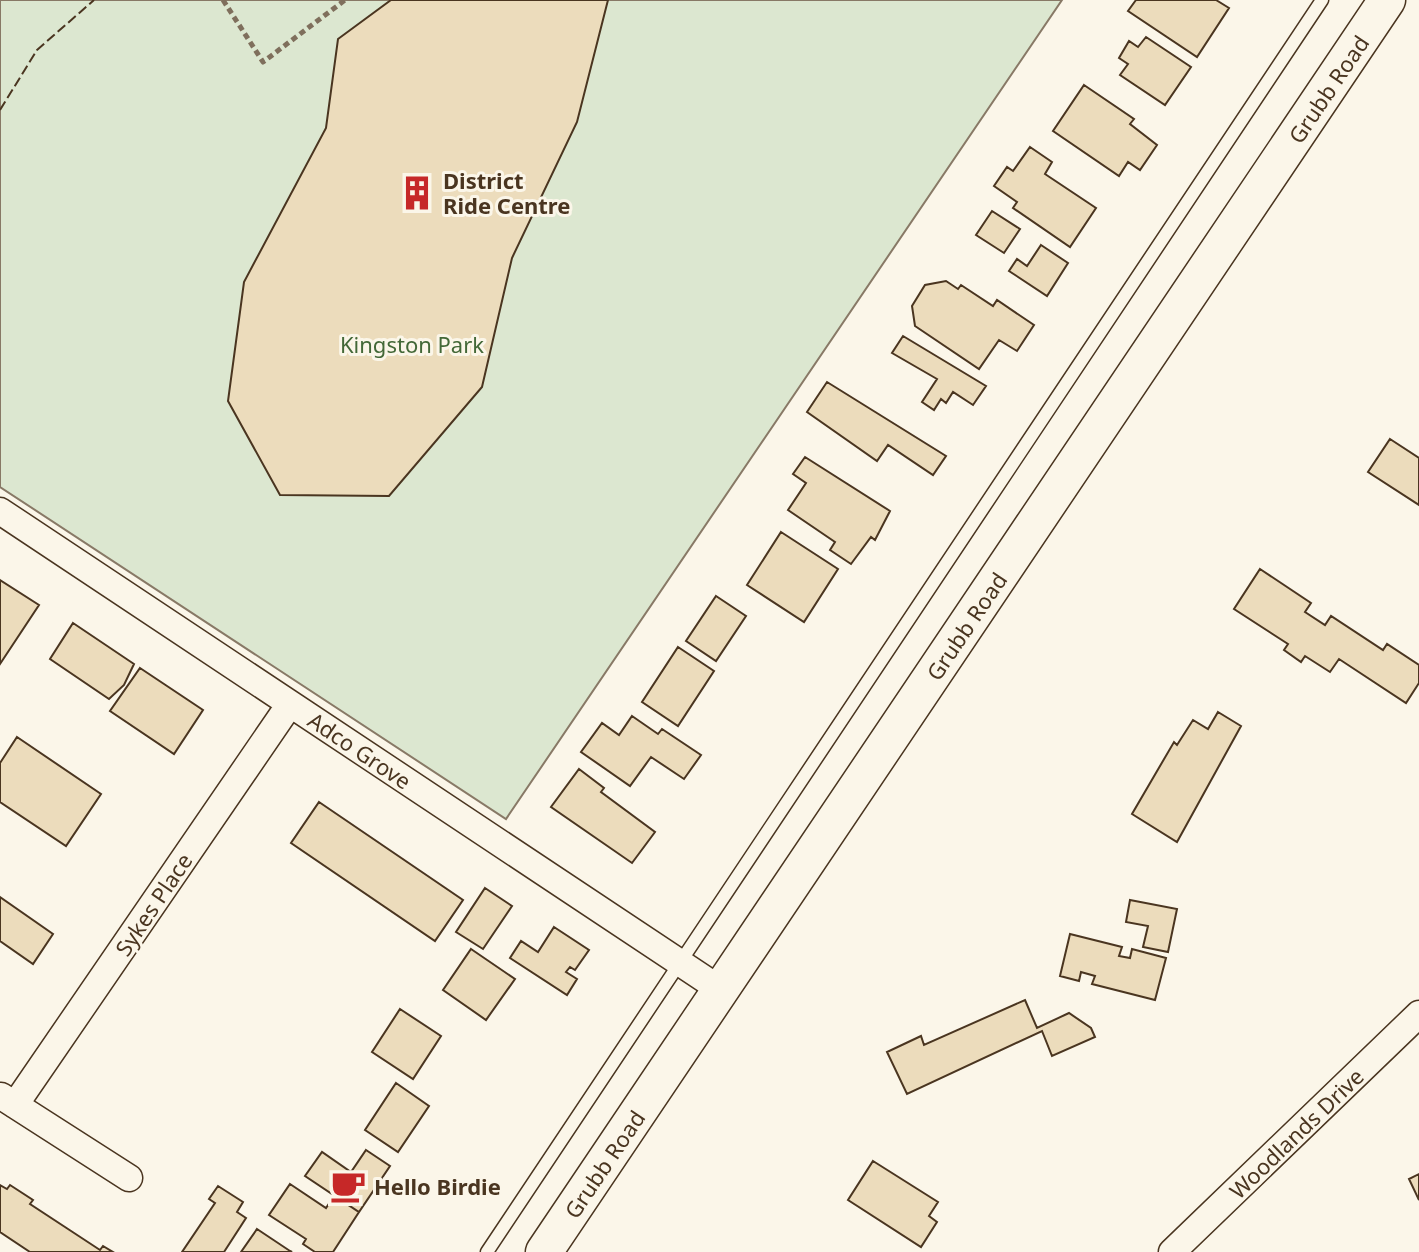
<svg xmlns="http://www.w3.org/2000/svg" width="1419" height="1252" font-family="'Noto Sans',sans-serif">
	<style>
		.green { fill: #dce7d0; stroke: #887966; stroke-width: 2 }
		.building { fill: #ecdcbc; stroke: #4a3520; stroke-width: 2 }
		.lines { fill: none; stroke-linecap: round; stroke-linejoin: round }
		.lane-casing { stroke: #4a3520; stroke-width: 15 }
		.street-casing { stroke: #4a3520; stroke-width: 29 }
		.secondary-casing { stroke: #4a3520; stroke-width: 39 }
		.path { stroke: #7f6f5c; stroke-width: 5; stroke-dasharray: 6 4; stroke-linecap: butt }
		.lane { stroke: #fbf6e9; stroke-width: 12 }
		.street { stroke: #fbf6e9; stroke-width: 26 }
		.secondary { stroke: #fbf6e9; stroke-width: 36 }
		.fence { stroke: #4a3520; stroke-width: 2; stroke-dasharray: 10 4; stroke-linecap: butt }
		.labels { text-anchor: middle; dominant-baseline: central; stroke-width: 6; stroke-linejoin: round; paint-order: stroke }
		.street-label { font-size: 22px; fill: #4a3520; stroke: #fbf6e9 }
		.poi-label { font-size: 22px; font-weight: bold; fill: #4a3520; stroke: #fbf6e9; text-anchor: start }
		.park-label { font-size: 22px; fill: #436837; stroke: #fbf6e9 }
	</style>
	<rect width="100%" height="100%" fill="#fbf6e9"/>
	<path class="green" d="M0 0H1062L506 819 0 487Z"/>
	<path class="building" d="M391 0H608L577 122 512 258 482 387 389 496 280 495 228 401 244 282 326 128 338 39Z
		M1136 0H1216L1229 8 1197 57 1128 11Z
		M1146 37 1191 67 1165 105 1120 75 1128 64 1119 58 1129 41 1138 47Z
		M1084 85 1134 119 1130 124 1157 145 1140 170 1128 162 1119 176 1053 131Z
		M1030 147 1052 162 1045 174 1096 208 1070 247 1013 208 1017 202 994 186 1007 167 1013 171Z
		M992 211 1020 229 1004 253 976 235Z
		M1041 245 1068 263 1047 296 1009 271 1017 259 1027 266Z
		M946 281 958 289 961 285 993 306 997 300 1034 325 1017 351 999 340 979 369 915 326 912 306 925 285Z
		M903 336 986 386 973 405 953 392 946 403 941 399 934 410 922 402 937 379 892 353Z
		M827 382 946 456 933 475 888 445 877 461 807 412Z
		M1390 439 1419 458V505L1368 472Z
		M805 457 890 511 875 540 871 537 851 564 830 550 835 542 788 510 806 483 793 474Z
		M781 532 838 569 804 622 747 585Z
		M1260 569 1311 603 1305 612 1325 625 1331 616 1383 650 1387 644 1419 665V683L1406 703 1339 659 1330 672 1305 656 1301 662 1284 650 1288 644 1234 609Z
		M0 580 39 605 0 664Z
		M716 596 746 616 716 661 686 641Z
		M73 623 134 664 124 685 109 699 50 659Z
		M678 647 714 671 678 726 642 702Z
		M140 668 203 710 174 754 110 711Z
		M1218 712 1241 726 1177 842 1132 814 1174 742 1177 745 1193 720 1208 729Z
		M632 716 658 734 662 729 701 755 684 779 651 757 630 786 581 752 602 723 619 735Z
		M17 737 101 794 66 846 0 802V763Z
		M579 769 604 788 601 792 655 832 632 863 551 807Z
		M319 802 463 900 435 941 291 843Z
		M485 888 512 906 483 949 456 932Z
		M0 897 53 934 33 964 0 941Z
		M1130 900 1177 909 1168 952 1143 947 1148 926 1126 922Z
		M554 927 589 950 575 970 570 967 566 972 577 979 567 995 510 958 521 941 538 952Z
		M1070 934 1122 947 1119 956 1130 958 1132 949 1166 958 1155 1000 1092 984 1095 976 1081 972 1079 981 1060 976Z
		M471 949 515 979 486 1020 443 990Z
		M1025 1000 1037 1028 1069 1013 1091 1028 1095 1037 1052 1056 1042 1031 907 1094 887 1052 921 1036 924 1045Z
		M400 1009 441 1036 413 1079 372 1052Z
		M396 1083 429 1106 398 1152 365 1130Z
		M366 1150 390 1166 359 1212 305 1176 322 1152 351 1172Z
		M873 1161 938 1202 929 1216 937 1222 921 1247 848 1200Z
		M1419 1174V1200L1409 1179Z
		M290 1184 326 1208 334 1196 359 1212 333 1252H315L303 1244 306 1239 269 1215Z
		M0 1185 7 1189 10 1185 33 1200 30 1204 100 1250 103 1246 113 1252H30L0 1232Z
		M218 1186 243 1202 237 1212 246 1218 224 1252H182L215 1203 209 1199Z
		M257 1229 290 1251 292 1252H241Z"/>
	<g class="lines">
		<g class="lane-casing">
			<path id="lane" d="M487 1252 1322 0"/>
		</g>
		<g class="street-casing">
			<path id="street" d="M0 511 721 990
				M1 1096 129 1178
				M15 1105 290 704
				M1172 1252 1419 1014"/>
		</g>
		<g class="secondary-casing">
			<path id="secondary" d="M544 1252 1387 0"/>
		</g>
		<path class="path" d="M223 0 263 62 345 0"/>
		<use href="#lane" class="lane"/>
		<use href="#street" class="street"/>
		<use href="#secondary" class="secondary"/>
		<path class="fence" d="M0 110 37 50 94 0"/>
	</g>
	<defs>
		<g id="building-bare" transform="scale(2.76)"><path d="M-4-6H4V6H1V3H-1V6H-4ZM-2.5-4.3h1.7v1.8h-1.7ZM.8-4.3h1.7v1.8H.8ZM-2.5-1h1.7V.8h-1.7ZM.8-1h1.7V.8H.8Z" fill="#c62828" stroke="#fbf6e9" stroke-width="2.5" paint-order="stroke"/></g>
		<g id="cafe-bare" transform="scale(2.76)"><path d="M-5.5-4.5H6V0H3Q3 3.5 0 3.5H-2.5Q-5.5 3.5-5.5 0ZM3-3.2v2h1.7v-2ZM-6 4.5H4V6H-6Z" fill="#c62828" stroke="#fbf6e9" stroke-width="2.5" paint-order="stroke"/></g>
	</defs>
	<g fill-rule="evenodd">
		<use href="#building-bare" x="417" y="193"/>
		<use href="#cafe-bare" x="348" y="1186"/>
	</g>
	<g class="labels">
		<g class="street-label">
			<text transform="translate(1328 89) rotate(-56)">Grubb Road</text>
			<text transform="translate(966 626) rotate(-56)">Grubb Road</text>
			<text transform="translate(360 750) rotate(34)">Adco Grove</text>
			<text transform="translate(153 904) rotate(-56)">Sykes Place</text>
			<text transform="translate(1296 1133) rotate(-44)">Woodlands Drive</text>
			<text transform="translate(604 1164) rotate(-56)">Grubb Road</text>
		</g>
		<g class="poi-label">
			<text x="443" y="180">District<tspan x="443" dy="25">Ride Centre</tspan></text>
			<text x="374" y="1186">Hello Birdie</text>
		</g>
		<g class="park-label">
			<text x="412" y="344">Kingston Park</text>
		</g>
	</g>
</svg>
